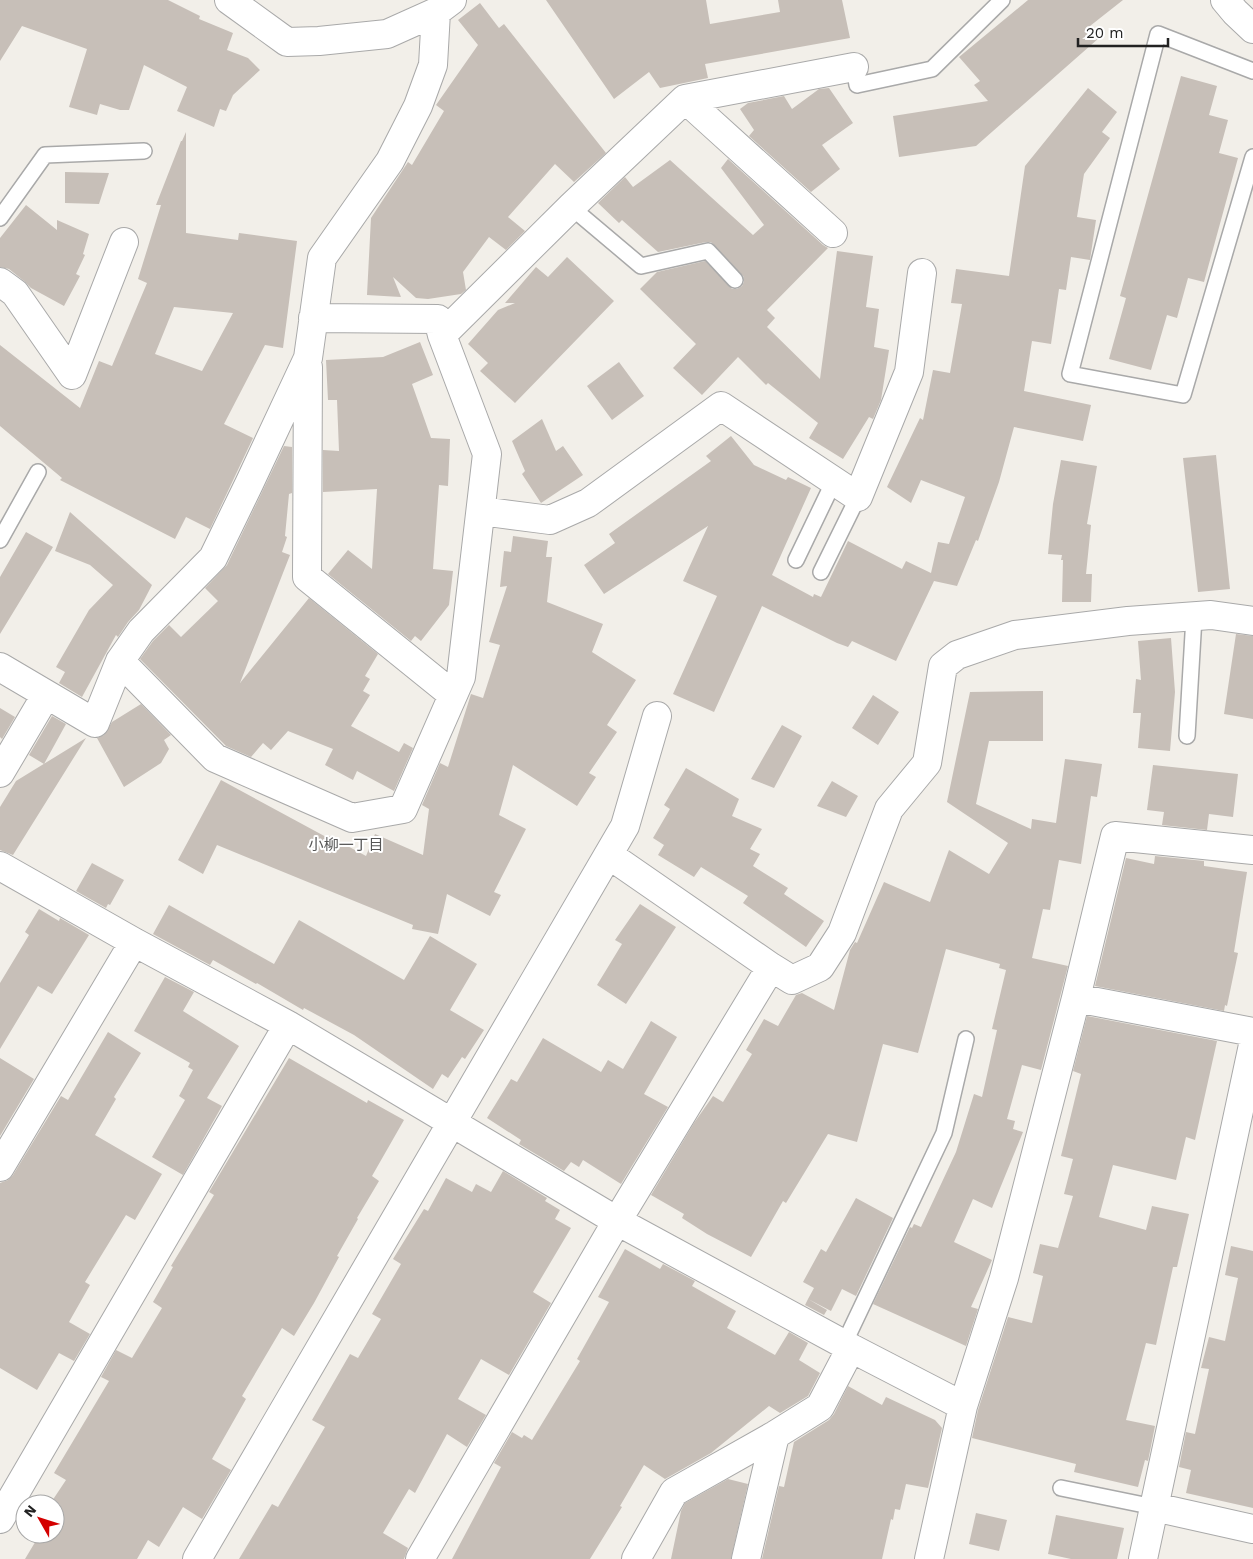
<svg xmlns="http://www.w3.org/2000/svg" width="1253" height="1559" font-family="'Work Sans','Noto Sans JP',sans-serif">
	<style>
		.building { fill: #c7bfb8; fill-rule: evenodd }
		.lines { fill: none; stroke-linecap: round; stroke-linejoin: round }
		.lane-casing { stroke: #a9a9a9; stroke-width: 18 }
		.street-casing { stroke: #a9a9a9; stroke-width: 30 }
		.lane { stroke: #fff; stroke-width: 15 }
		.street { stroke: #fff; stroke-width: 28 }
		.labels { text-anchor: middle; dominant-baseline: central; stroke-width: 4; stroke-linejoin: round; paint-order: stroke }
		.neighbourhood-label { font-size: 15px; fill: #555; stroke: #fff }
	</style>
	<rect width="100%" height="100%" fill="#f2efe9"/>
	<path class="building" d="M0 0H168L200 16 199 19 233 33 227 50 248 58 260 70 233 95 226 111 220 109 214 127 177 111 187 87 144 65 129 110H120L100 104 97 115 69 107 87 49 22 26 0 61Z
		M546 0H706L710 24 780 12 778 0H842L850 38 705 64 708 78 660 88 649 72 614 99Z
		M1028 0H1123L1090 26 1099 38 976 146 899 157 893 116 988 101 974 85 980 81 959 57Z
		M480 3 499 28 504 24 606 153 574 182 555 164 508 217 525 231 506 250 489 237 463 272 466 290 461 294 428 299 416 298 393 277 401 297 367 295 371 218 408 162 412 165 444 111 436 105 478 45 458 20Z
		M1181 76 1217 86 1209 115 1228 120 1219 153 1238 158 1204 282 1188 278 1177 318 1167 315 1151 370 1109 359 1126 298 1120 296Z
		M829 88 853 123 822 145 840 169 811 192 749 136 754 130 740 109 748 103 784 96 792 109 819 89Z
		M1088 88 1117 112 1102 132 1110 138 1084 174 1077 217 1096 220 1090 260 1071 257 1066 290 1059 289 1051 344 1032 341 1024 391 1091 405 1083 441 1014 427 999 482 978 541 976 540 957 586 934 581 896 661 852 641 848 647 837 643 762 606 714 712 673 694 717 596 683 581 708 526 604 594 584 565 615 543 609 534 711 461 706 456 731 436 754 465 786 480 788 477 811 488 772 575 813 597 814 594 821 597 848 541 902 569 906 561 931 573 938 542 949 544 965 497 921 480 911 503 887 487 920 418 923 420 933 370 950 373 962 304 951 303 956 269 1009 276 1025 166Z
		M186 132V233L238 240 239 233 297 241 283 348 265 345 224 424 253 438 210 529 186 517 175 539 60 480 62 478 0 426V345L80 408 99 361 112 366 147 283 138 279 161 205H156L181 141H182ZM174 307 233 313 202 371 155 354Z
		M728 159 823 245 828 248 767 310 775 318 767 327 820 379 837 251 873 256 866 307 879 309 874 347 889 350 881 400 873 419 869 417 843 459 809 438 818 423 768 383 766 385 738 357 702 395 673 368 696 344 640 289 657 272 705 261 732 289H737L742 286 744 282V277L711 242H706L658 252 622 220 619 223 598 203 625 177 633 187 670 160 753 235 764 225 721 168Z
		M65 172 109 173 99 204 65 203Z
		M26 205 57 230V220L89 234 83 254 85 255 76 274 80 276 64 306 31 288 24 281 9 269 0 267V238Z
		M567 257 614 301 515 403 480 371 488 363 468 344 498 310 515 303H505L536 267 548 277Z
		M420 342 433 375 412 384 431 438 450 439 448 486 439 485 433 569 453 571 449 605 421 641 415 636 411 641 328 574 348 550 372 569 377 489 323 492V450L339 451 337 400H328L326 360 383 357Z
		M619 362 644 396 612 420 587 386Z
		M542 419 556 451 563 446 583 475 541 503 522 474 525 471 512 441Z
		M284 446 292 447V493L289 494 285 536 287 537 282 552 290 555 240 683 309 598 378 654 365 676 370 679 363 691 370 695 351 726 399 752 404 743 413 748 394 791 357 771 353 780 325 765 333 749 288 731 271 750 263 743 251 757 226 746 140 659 153 641 169 625 181 637 218 601 205 588 227 565Z
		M1216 455 1230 589 1198 592 1183 458Z
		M1061 460 1097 466 1087 524 1091 525 1086 574H1092L1091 602H1062L1063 560H1061L1062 555 1048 554 1053 504Z
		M70 512 152 585 139 610 128 622 118 637 116 635 82 697 59 683 65 672 56 667 89 610 113 585 90 565 55 551Z
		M26 532 53 547 0 634V577Z
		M513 536 548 541 546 557H552L547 602 603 624 592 652 636 680 607 725 617 732 589 773 596 777 577 806 513 765 499 815 526 829 494 892 501 895 490 916 447 894 438 934 412 929 413 925 217 845 203 874 178 860 221 780 328 838 329 836 366 856 375 834 423 855 429 809 422 805 440 763 448 767 471 694 483 698 500 645 489 642 507 586 500 587 504 551 511 552Z
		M1236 634 1253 636V719L1224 714Z
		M1171 638 1175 692 1170 751 1138 748 1141 713H1133L1136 679 1141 680 1138 641Z
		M1043 691V741H989L976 804 1031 829 1032 819 1056 823 1065 759 1102 764 1097 797 1091 796 1081 864 1059 860 1050 910 1043 909 1032 958 1068 966 1041 1070 1022 1065 1007 1119 1015 1121 1013 1129 1023 1132 992 1208 973 1199 954 1242 992 1260 971 1307 978 1309 966 1346 873 1304 910 1227 912 1228 914 1224 921 1227 956 1152 974 1094 982 1097 997 1030 992 1029 1006 970 999 968 1000 964 946 949 918 1053 883 1044 857 1142 828 1134 786 1203 783 1201 751 1257 707 1234 682 1218 684 1214 651 1195 694 1123 713 1096 723 1102 752 1054 746 1050 764 1019 778 1026 796 995 802 993 834 1010 850 950 855 942 857 943 884 882 930 902 949 850 989 874 1008 843 947 802 970 692Z
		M873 695 899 712 878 745 852 728Z
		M141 704 171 735 164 740 169 749 161 763 124 787 97 738 104 735 112 722Z
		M0 708 15 717 2 739 0 737Z
		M52 716 66 724 44 764 29 755Z
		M782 725 802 736 774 788 751 779Z
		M86 738 13 855 0 850V807L16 781Z
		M1153 765 1238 774 1233 817 1209 814 1207 830 1162 825 1164 812 1147 810Z
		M686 768 739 799 732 816 762 829 750 849 760 854 753 866 788 888 784 894 824 921 806 947 743 903 748 896 701 867 694 877 658 855 664 845 653 838 670 809 664 805Z
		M832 781 858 796 846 817 817 806Z
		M1155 856 1204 861V866L1247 872 1234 952 1238 953 1227 1006 1225 1005 1224 1011 1095 986 1126 858 1154 864Z
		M92 863 124 880 110 905 108 904 106 908 76 891Z
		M640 904 676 927 626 1004 597 985 622 944 615 940Z
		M169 905 274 964 299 920 404 980 430 936 477 964 450 1010 484 1030 465 1059 462 1057 448 1078 442 1074 433 1089 354 1035 304 1008 303 1010 257 983 256 984 213 960 210 965 153 934Z
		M39 909 59 921 60 918 89 935 52 994 38 986 0 1049V983L29 935 25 932Z
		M165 977 194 992 183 1011 239 1046 207 1098 222 1106 183 1175 152 1157 185 1100 179 1096 193 1070 188 1067 190 1063 134 1031Z
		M1087 1016 1217 1041 1195 1140 1186 1137 1176 1180 1113 1165 1099 1217 1146 1230 1152 1206 1189 1214 1177 1267H1173L1156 1345 1146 1343 1126 1420 1155 1426 1148 1461 1145 1460 1138 1487 1074 1472 1076 1464 972 1438 978 1410 1008 1317 1032 1323 1043 1276 1033 1273 1040 1244 1058 1248 1073 1196 1064 1194 1073 1159 1061 1156 1081 1074 1073 1071Z
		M651 1021 677 1037 644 1094 668 1107 621 1184 583 1160 579 1167 571 1162 564 1171 519 1144 521 1140 487 1118 511 1079 517 1082 543 1038 601 1072 608 1060 623 1069Z
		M108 1032 141 1053 114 1097 116 1099 95 1135 162 1174 135 1220 126 1215 85 1282 90 1285 69 1322 90 1334 74 1361 59 1353 37 1390 0 1368V1183L8 1180 13 1175 61 1096 68 1100Z
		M0 1058 34 1079 0 1136Z
		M289 1058 367 1103 368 1100 404 1120 372 1176 379 1181 357 1218 358 1219 337 1256 339 1257 314 1303 294 1336 282 1328 242 1396 246 1399 212 1459 231 1470 202 1519 183 1507 159 1547 148 1540 137 1559H25L40 1534H55V1509L58 1504H50L66 1480 54 1473 109 1381 101 1377 116 1350 132 1358 162 1308 153 1302 173 1267 171 1266 214 1195 209 1192Z
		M503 1171 547 1198 545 1201 560 1210 555 1219 571 1228 533 1292 551 1303 509 1375 481 1359 458 1399 486 1415 467 1447 447 1434 415 1493 409 1489 383 1533 408 1548 404 1559H239L272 1504 278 1507 325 1427 312 1420 350 1354 358 1358 381 1319 372 1314 401 1264 393 1259 424 1209 428 1211 446 1178 472 1192 476 1184 491 1192Z
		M856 1198 893 1218 856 1296 842 1289 831 1311 808 1299 814 1288 803 1282 821 1249 826 1252Z
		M1231 1246 1253 1251V1508L1186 1493 1191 1470 1179 1467 1186 1432 1195 1434 1209 1369 1201 1368 1209 1337 1225 1341 1238 1278 1225 1275Z
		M625 1249 660 1269 663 1264 695 1281 692 1286 736 1311 727 1328 775 1355 789 1332 808 1343 799 1360 820 1373 808 1396 780 1413 769 1406 711 1453 665 1479 644 1465 620 1506 622 1507 590 1559H452L501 1467 494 1463 512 1432 522 1438 524 1435 532 1440 580 1361 577 1359 609 1302 598 1297Z
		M808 1299 827 1310 824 1315 805 1305Z
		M848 1386 882 1405 886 1397 935 1420 942 1428 928 1488 906 1484 900 1510 895 1509 893 1520 891 1519 882 1559H762L779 1486 784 1487 794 1442 829 1420 834 1414Z
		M728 1479 748 1484 731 1559H671L681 1511 685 1503Z
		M976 1513 1007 1520 999 1551 969 1544Z
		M1056 1515 1124 1528 1117 1559H1071L1048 1554Z"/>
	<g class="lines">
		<g class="lane-casing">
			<path id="lane" d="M854 67 857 85 932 69 1002 0
				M1253 71 1158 34 1070 374 1183 395 1253 157
				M571 207 641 266 708 251 735 280
				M0 218 45 155 144 151
				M0 540 38 472
				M796 560 834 481
				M821 572 858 497
				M1187 736 1194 617
				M844 1344 944 1133 966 1039
				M1061 1488 1154 1507"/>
		</g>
		<g class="street-casing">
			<path id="street" d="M229 0 287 42 319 41 387 34 436 12 452 0
				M1225 0 1235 12 1253 29
				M685 99 833 233
				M0 282 15 293 72 375 124 242
				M442 335 571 207 685 99 854 67
				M308 367 307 577 453 695
				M481 511 550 520 588 503 721 406 858 497 909 372 922 273
				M120 661 215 758 352 818 403 809 461 677 487 454 442 335 438 319 313 318
				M0 667 95 723 120 661 141 631 213 558 249 484 308 358 322 258 390 161 418 106 433 65 436 12
				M0 773 46 695
				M609 855 771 967
				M0 866 134 942 288 1025 617 1221 851 1348 820 1407 775 1435 674 1492 636 1559
				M1076 998 1253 1032
				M0 1167 134 942
				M851 1348 963 1406
				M1154 1507 1253 1529
				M0 1519 288 1025
				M197 1559 625 826 657 716
				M420 1559 617 1221 771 967 792 980 820 967 842 933 889 809 927 763 943 666 957 655 1015 635 1128 621 1211 615 1253 621
				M746 1559 775 1435
				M929 1559 963 1406 1004 1278 1076 998 1115 836 1253 850
				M1143 1559 1253 1045"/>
		</g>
		<use href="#lane" class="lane"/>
		<use href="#street" class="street"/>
	</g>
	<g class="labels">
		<g class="neighbourhood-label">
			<text x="346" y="845">小柳一丁目</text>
		</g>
	</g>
	<g transform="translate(40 1519) rotate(309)"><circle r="24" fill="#ffffff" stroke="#a7a7a7"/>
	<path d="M0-4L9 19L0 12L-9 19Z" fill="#d40000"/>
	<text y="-8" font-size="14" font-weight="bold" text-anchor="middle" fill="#222222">N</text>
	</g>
	<path d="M1078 38v8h90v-8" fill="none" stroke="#222222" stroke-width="2.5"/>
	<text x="1086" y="38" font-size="15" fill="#222222" stroke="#ffffff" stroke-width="4" paint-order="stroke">20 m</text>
</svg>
